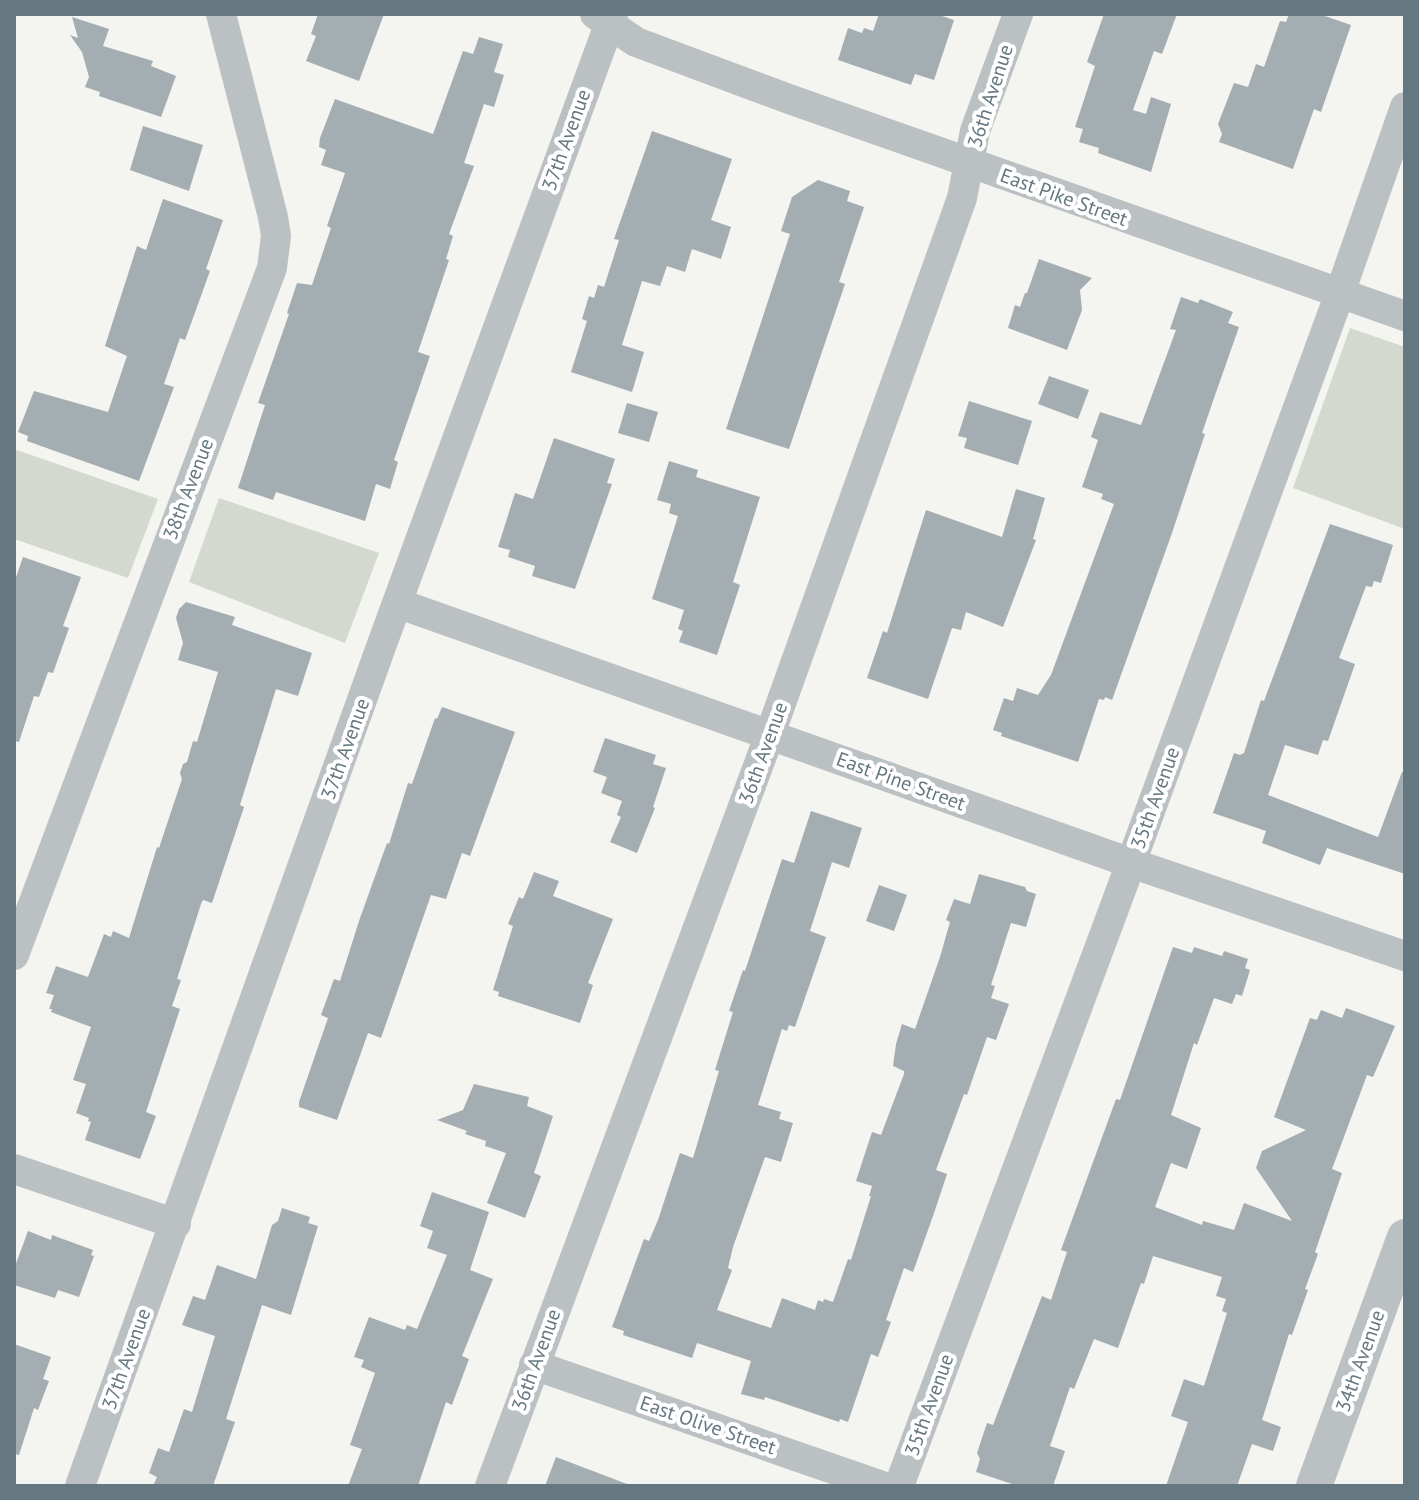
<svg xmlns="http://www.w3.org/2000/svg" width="1419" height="1500" font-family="'PT Sans',sans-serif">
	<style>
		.green { fill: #d4d9d0 }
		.building { fill: #a4adb1 }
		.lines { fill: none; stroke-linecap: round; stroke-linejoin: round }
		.minor { stroke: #bbc0c2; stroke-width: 30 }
		.tertiary { stroke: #bbc0c2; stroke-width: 36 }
		.labels { text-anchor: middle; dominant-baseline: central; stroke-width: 8; stroke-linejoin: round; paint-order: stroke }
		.street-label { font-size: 20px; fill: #657780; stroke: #fff }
	</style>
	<rect width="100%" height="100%" fill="#f4f4f0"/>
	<path class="green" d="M1350 328 1405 347V529L1293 488Z
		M14 449 158 499 128 578 14 539Z
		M219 498 379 553 345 643 189 582Z"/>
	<path class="building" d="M318 14H384L359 81 306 61 316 36 311 34Z
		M879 14H936L954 20 934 80 915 74 911 85 838 60 848 28 862 33 864 28 873 31Z
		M1104 14H1177L1162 54 1154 51 1133 110 1146 114 1151 97 1171 104 1151 172 1098 153 1099 148 1079 142 1083 129 1075 127 1095 66 1087 62Z
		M1289 14H1319L1351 25 1321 112 1314 109 1293 169 1219 142 1222 134 1218 124 1234 83 1248 87 1256 64 1264 67 1280 21 1286 22Z
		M72 17 109 29 103 46 153 61 151 66 176 76 161 117 99 96 100 92 85 87 89 77 82 52 70 35 78 38Z
		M479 37 503 44 494 72 504 75 494 107 484 104 464 163 474 166 449 234 453 236 446 259 449 260 418 352 430 356 394 460 398 462 390 489 376 484 365 521 276 492 273 500 238 488 265 405 258 403 289 314 287 313 297 283 312 285 331 228 327 226 345 173 321 165 326 150 319 147 320 138 335 99 433 134 463 51 473 54Z
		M143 126 203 145 189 191 130 170Z
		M652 131 732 159 711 220 731 227 721 259 692 249 685 272 667 266 660 286 642 281 622 345 644 352 632 392 571 372 587 321 582 319 589 296 594 298 598 285 604 287 619 240 614 239Z
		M818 180 850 191 847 201 864 207 839 282 845 284 789 449 726 429 790 234 781 231 792 197Z
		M163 199 223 220 206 269 210 271 185 340 180 338 164 384 174 387 139 481 27 441 28 436 18 432 34 391 108 412 127 356 105 346 137 246 146 250Z
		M1039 259 1092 278 1080 290 1082 310 1067 350 1008 328 1015 305 1020 307 1025 293H1027Z
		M1181 297 1198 303 1200 299 1233 312 1228 323 1239 327 1213 401 1202 433 1205 434 1172 533 1112 700 1105 697 1104 700 1099 699 1078 762 1001 736 1002 733 993 730 1004 698 1013 701 1017 688 1038 695 1051 675 1114 504 1101 499 1103 494 1082 487 1098 440 1091 437 1100 412 1141 425 1176 330 1170 329Z
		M1049 376 1089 390 1078 419 1038 404Z
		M969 401 1032 421 1018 465 964 448 967 438 958 436Z
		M627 403 658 412 649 442 618 433Z
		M554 438 615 459 607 483 612 484 575 589 532 576 535 566 508 557 510 550 498 547 515 493 533 499Z
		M669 461 698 470 696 477 760 497 733 582 740 585 717 655 679 642 683 631 678 629 684 610 652 599 678 516 669 513 671 504 657 500Z
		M1016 489 1045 498 1033 539 1036 540 1003 627 966 612 961 630 952 628 928 699 867 678 883 631 887 633 926 510 1002 537Z
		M1330 524 1393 545 1381 583 1374 581 1372 587 1366 586 1339 658 1355 664 1328 741 1323 740 1318 755 1285 745 1268 795 1378 837 1402 772H1405V874L1327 848 1320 865 1262 843 1266 831 1213 813 1234 753 1240 755 1244 753 1261 700 1264 701Z
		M23 557 81 577 63 626 69 628 53 673 48 672 39 697 34 696 19 742 14 741V583Z
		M186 602 235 617 232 625 312 653 298 696 276 689 240 805 244 807 212 903 203 900 201 904 177 979 181 980 172 1006 180 1009 146 1112 156 1116 140 1159 85 1140 91 1122 88 1121 89 1118 76 1113 86 1084 73 1080 91 1027 51 1012 52 1009H49L54 995 46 993 56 966 88 977 104 934 111 937 113 931 129 938 157 847 159 848 182 779 180 773 183 764 187 762 193 741 197 742 218 672 178 660 183 643 176 618 179 609Z
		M442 707 515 732 470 856 462 853 446 899 431 895 381 1038 368 1033 337 1120 299 1107V1102L328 1018 321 1015 334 979 340 981 359 921 387 843 389 844 408 783 412 784 435 718 437 719Z
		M605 738 656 755 653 764 666 768 653 807 655 808 637 853 610 842 621 817 617 815 622 801 601 793 607 777 593 772Z
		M811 811 862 828 849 868 832 862 810 931 826 937 795 1027 789 1025 787 1031 782 1029 758 1105 781 1112 779 1119 793 1123 781 1162 765 1157 733 1247 728 1268 732 1270 717 1310 771 1328 782 1298 815 1310 818 1300 823 1302 824 1299 833 1302 848 1259 851 1260 871 1196H869L872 1186 856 1181 872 1132 881 1135 904 1074V1071L893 1066 896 1044 902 1024 915 1029 940 957 950 922 946 920 954 899 970 904 979 874 1025 887 1027 891 1036 894 1026 927 1011 923 991 985 995 986 991 998 1009 1004 996 1040 987 1037 967 1095 964 1094 936 1170 947 1174 933 1216 913 1272 904 1268 886 1320 891 1322 878 1357 871 1354 848 1422 840 1419 839 1422 765 1397 764 1400 741 1394 751 1361 697 1343 692 1358 623 1335 624 1331 612 1327 644 1239 649 1241 658 1220 680 1153 693 1158 719 1071 715 1070 733 1012 729 1011 743 970 745 971 782 859 794 863Z
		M534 872 559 881 553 896 613 919 588 983 593 985 580 1023 498 996 499 992 493 990 513 926 508 924 519 897 523 899Z
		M879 885 907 895 894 931 866 921Z
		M1173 947 1192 953 1194 947 1222 956 1224 951 1248 959 1245 968 1250 970 1242 996 1236 994 1232 1004 1214 998 1197 1045 1194 1043 1171 1115 1201 1128 1187 1169 1171 1163 1155 1207 1202 1225 1203 1221 1234 1230 1244 1203 1292 1221 1256 1168 1262 1151 1306 1130 1274 1117 1310 1018 1317 1020 1321 1010 1342 1018 1346 1008 1395 1026 1373 1077 1367 1075 1332 1169 1342 1173 1315 1252 1318 1254 1305 1289 1308 1290 1292 1335 1289 1334 1262 1420 1281 1427 1273 1451 1252 1444 1237 1486H1166L1188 1422 1171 1416 1184 1379 1204 1386 1227 1313 1222 1311 1226 1299 1216 1296 1222 1277 1153 1256 1144 1284 1141 1283 1118 1348 1094 1339 1074 1389 1070 1387 1050 1446 1065 1451 1053 1486H1018L976 1472 980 1459 977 1453 987 1423 993 1425 1042 1296 1051 1300 1067 1252 1061 1250 1116 1099 1120 1100Z
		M474 1084 529 1097 527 1106 553 1116 534 1173 541 1176 525 1218 487 1203 506 1153 485 1146 486 1141 465 1134 467 1131 437 1120 463 1110Z
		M432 1192 489 1212 470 1270 493 1279 462 1356 469 1359 452 1405 446 1402 418 1486H348L362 1449 350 1445 375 1373 361 1367 364 1360 354 1357 369 1317 405 1330 407 1325 417 1329 447 1255 427 1248 433 1231 420 1226Z
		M282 1208 310 1217 308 1223 318 1226 291 1315 262 1305 226 1419 235 1422 213 1486H153L157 1477 149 1473 158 1448 169 1452 184 1409 192 1412 215 1336 182 1325 193 1296 205 1300 217 1265 256 1279 272 1225 278 1221Z
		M28 1231 51 1240 52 1235 93 1250 91 1255 94 1256 79 1297 58 1290 55 1298 14 1285V1269Z
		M14 1344 51 1357 43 1379 49 1381 38 1410 34 1408 19 1455 14 1454Z
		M556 1457 627 1484V1486H545Z"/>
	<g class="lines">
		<path class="minor" d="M595 14 636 42 789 99 1405 316
			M397 603 1131 863 1405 956
			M14 955 272 268 276 236 273 217 221 14
			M14 1169 176 1224
			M534 1365 882 1486
			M80 1486 382 644 613 14
			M490 1486 770 734 962 198 975 131 1018 14
			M899 1486 1131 863 1340 293 1405 107"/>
		<path class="tertiary" d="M1314 1486 1405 1237"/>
	</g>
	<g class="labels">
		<g class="street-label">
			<text transform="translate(990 96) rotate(-72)">36th Avenue</text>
			<text transform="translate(566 140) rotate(-70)">37th Avenue</text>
			<text transform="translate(1064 197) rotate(20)">East Pike Street</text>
			<text transform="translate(188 489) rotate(-69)">38th Avenue</text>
			<text transform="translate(345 749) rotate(-70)">37th Avenue</text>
			<text transform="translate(763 753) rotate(-70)">36th Avenue</text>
			<text transform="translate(901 781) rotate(20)">East Pine Street</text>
			<text transform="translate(1155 798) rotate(-70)">35th Avenue</text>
			<text transform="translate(126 1359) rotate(-70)">37th Avenue</text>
			<text transform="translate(536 1360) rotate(-70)">36th Avenue</text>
			<text transform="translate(1360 1361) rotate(-70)">34th Avenue</text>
			<text transform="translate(929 1405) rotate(-70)">35th Avenue</text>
			<text transform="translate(708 1425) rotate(19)">East Olive Street</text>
		</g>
	</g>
	<rect width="1419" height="1500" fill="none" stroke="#657780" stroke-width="32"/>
</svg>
